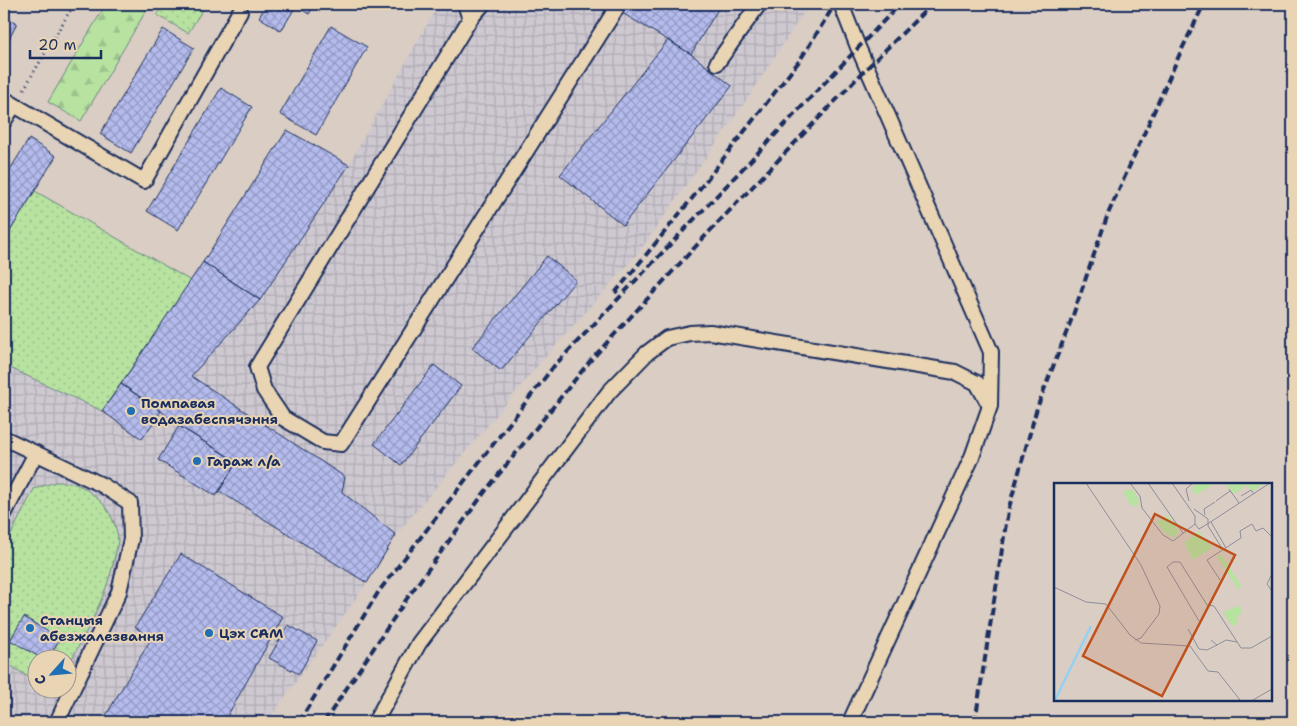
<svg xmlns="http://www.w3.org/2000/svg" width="1297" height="726" font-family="'Shantell Sans',sans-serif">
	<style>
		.industrial { fill: url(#industrial-grid); fill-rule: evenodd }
		.grass { fill: url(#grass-dots); stroke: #69887f }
		.forest { fill: url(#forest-firs); stroke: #69887f }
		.building { fill: url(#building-cross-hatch); stroke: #1b2f5e }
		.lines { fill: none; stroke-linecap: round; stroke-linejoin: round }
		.service-casing { stroke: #1b2f5e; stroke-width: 18 }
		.path { stroke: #1b2f5e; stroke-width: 3; stroke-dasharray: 1 4; stroke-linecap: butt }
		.service { stroke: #e9d4b3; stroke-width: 14 }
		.rail { stroke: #1b2f5e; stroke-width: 4; stroke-dasharray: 8 4; stroke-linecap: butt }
		.poi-dot { fill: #1f6fb2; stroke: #e9d4b3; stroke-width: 2 }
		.labels { text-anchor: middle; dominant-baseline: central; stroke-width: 4; stroke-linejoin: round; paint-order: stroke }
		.poi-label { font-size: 14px; font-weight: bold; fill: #1b2f5e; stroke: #e9d4b3; text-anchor: start }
		.inset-river { fill: none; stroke: #94d1f5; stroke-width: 2.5 }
		.inset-road { fill: none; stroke: #8d8e9b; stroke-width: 1 }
		.view { fill: #bf511c; fill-opacity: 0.15; stroke: #bf511c; stroke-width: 2.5 }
		.inset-edge { fill: none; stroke: #1b2f5e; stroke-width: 2.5 }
	</style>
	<defs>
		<pattern id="industrial-grid" width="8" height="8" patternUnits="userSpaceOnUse" patternTransform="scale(1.25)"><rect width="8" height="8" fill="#cec8d0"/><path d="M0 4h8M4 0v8" fill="none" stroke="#b0acb5"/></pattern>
		<pattern id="grass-dots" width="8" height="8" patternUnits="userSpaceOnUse" patternTransform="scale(1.25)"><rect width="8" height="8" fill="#b7e2a0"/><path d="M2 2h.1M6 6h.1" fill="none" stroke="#9dc28c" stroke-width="1.8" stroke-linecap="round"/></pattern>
		<pattern id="forest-firs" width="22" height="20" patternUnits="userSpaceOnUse" patternTransform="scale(1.25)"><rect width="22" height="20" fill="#b7e2a0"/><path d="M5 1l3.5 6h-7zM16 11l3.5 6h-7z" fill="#9dc28c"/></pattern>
		<pattern id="building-cross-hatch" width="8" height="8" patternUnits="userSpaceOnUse" patternTransform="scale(1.25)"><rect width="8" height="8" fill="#b5bced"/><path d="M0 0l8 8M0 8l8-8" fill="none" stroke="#9299c3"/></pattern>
	</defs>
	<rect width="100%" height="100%" fill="#d9cdc4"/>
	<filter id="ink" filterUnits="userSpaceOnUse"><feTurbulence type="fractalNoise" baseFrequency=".02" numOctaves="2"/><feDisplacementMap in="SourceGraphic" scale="10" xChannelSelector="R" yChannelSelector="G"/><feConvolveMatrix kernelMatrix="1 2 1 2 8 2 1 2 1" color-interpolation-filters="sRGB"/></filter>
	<g filter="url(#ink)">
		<path class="industrial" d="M435 4H809L748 98 638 253 539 364 396 535 367 583 267 722H4V179L29 139 56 156 35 191 191 281 287 130 349 164 436 8ZM38 658H68V688H38Z"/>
		<path class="grass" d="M164 4H206L188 33 157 15Z
			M35 191 191 281 102 411 4 365V255L10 245 4 241Z
			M55 482C77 482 82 485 99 500 109 509 118 527 118 541 117 547 115 554 114 560 106 598 86 632 68 666V658H38L37 683 4 661V548L34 489Z"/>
		<path class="forest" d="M106 4H150L81 121 48 102Z"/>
		<path class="building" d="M267 4H315L309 14 296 6 281 31 259 17Z
			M607 4H721L691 54Z
			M4 16 17 23 4 50Z
			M331 26 367 47 316 135 280 114Z
			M163 29 194 48 131 153 100 134Z
			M668 40 691 54 732 86 623 225 560 175Z
			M221 88 252 107 178 230 147 211Z
			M287 130 349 165 260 300 203 262Z
			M29 139 56 156 4 241V179Z
			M4 242 10 245 4 255Z
			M547 256 576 280 501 371 472 348Z
			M203 262 260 300 191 376 345 477 342 492 396 535 367 583 219 491 237 462 179 426 161 411 121 384Z
			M434 365 461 386 401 465 374 444Z
			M121 384 161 411 142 439 102 411Z
			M179 426 237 462 216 496 158 460Z
			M181 554 283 617 224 722H102L151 639 135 627Z
			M24 617 60 639 48 658H41L10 640Z
			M288 625 317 641 299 674 269 658Z
			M4 716 13 722H4Z"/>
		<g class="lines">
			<g class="service-casing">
				<path id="service" d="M465 4 470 19 257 367 264 390 283 418 323 442 341 444 616 9
					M841 4 858 47 991 352 990 406 972 457 850 722
					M470 19 483 4
					M717 63 759 4
					M4 99 144 181 240 11
					M4 121 14 105
					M4 438 102 485 130 503 131 539 119 592 57 722
					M4 514 36 453
					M375 722 419 643 609 392 647 353 667 338 690 333 710 332 955 372 977 383 990 406"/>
			</g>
			<path class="path" d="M24 89 74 4"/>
			<use href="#service" class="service"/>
			<path class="rail" d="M615 293 698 191 800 60 835 4
				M299 722 379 591 554 366 900 4
				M324 722 408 597 487 489 590 361 709 232 867 68 932 4
				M975 722 1008 511 1037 408 1072 318 1108 214 1182 49 1204 4"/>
		</g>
	</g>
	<g class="poi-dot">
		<circle cx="131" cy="411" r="5"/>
		<circle cx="197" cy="461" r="5"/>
		<circle cx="30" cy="628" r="5"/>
		<circle cx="209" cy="633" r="5"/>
	</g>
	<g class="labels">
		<g class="poi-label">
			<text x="141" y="403">Помпавая<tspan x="141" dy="16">водазабеспячэння</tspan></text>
			<text x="207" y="461">Гараж л/а</text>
			<text x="40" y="620">Станцыя<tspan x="40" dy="16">абезжалезвання</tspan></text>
			<text x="219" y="633">Цэх САМ</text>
		</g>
	</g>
	<g transform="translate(1054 483)">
		<rect width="218" height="218" fill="#d9cdc4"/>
		<path d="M144 0H161L142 12 137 5ZM171 0 188 1 211 0 199 8 189 1V5L180 11ZM78 6 84 15 85 25 82 21 78 24 69 9ZM114 32 125 48 120 55 112 51 102 39ZM145 48 158 65 139 77 130 60ZM184 123 188 126 187 130 183 134 184 140 178 143 169 129Z" fill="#b7e2a0"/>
		<path d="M167 71 188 104 184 106 163 74Z" fill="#b7e2a0"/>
		<path class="inset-river" d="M1 217 37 143"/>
		<path class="inset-road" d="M32 0 87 82 106 123 105 131 87 155 81 157M76 0 86 13 88 25 109 52 119 58 141 41 145 46 155 40 216 0M94 0 129 50M118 0 141 33V41M175 6 185 20M187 13 197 7 200 11M135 18 132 6 139 0M162 18 176 8M140 26 154 36V43L169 67M151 32 150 26 161 19M157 39 172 65M218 91 213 101 218 108M166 97 153 77 187 55 186 48 198 41 202 48 209 45 218 54M0 104 32 119 52 121 76 152 87 160 136 163 154 188 164 189 186 217M145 138 113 84 119 79H126L153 122 160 123 187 165H197L218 153M134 146 145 166 153 167 163 162M157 157 163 162 172 157 183 159M199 217 218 206"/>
		<path class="view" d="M101 31 181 72 108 213 29 173Z"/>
		<rect width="218" height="218" class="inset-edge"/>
	</g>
	<rect width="1297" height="726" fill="none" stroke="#e9d4b3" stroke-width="20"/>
	<rect x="10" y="10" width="1277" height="706" fill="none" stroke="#1b2f5e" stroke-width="2" filter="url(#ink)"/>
	<g transform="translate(52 674) rotate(243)"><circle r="24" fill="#e9d4b3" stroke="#979291"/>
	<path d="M0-4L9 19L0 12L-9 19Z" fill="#1f6fb2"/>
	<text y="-8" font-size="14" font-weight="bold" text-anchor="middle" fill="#1b2f5e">С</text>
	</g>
	<path d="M30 50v8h71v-8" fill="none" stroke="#1b2f5e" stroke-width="2.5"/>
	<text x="38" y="50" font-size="15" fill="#1b2f5e" stroke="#e9d4b3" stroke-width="4" paint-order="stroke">20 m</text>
</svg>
